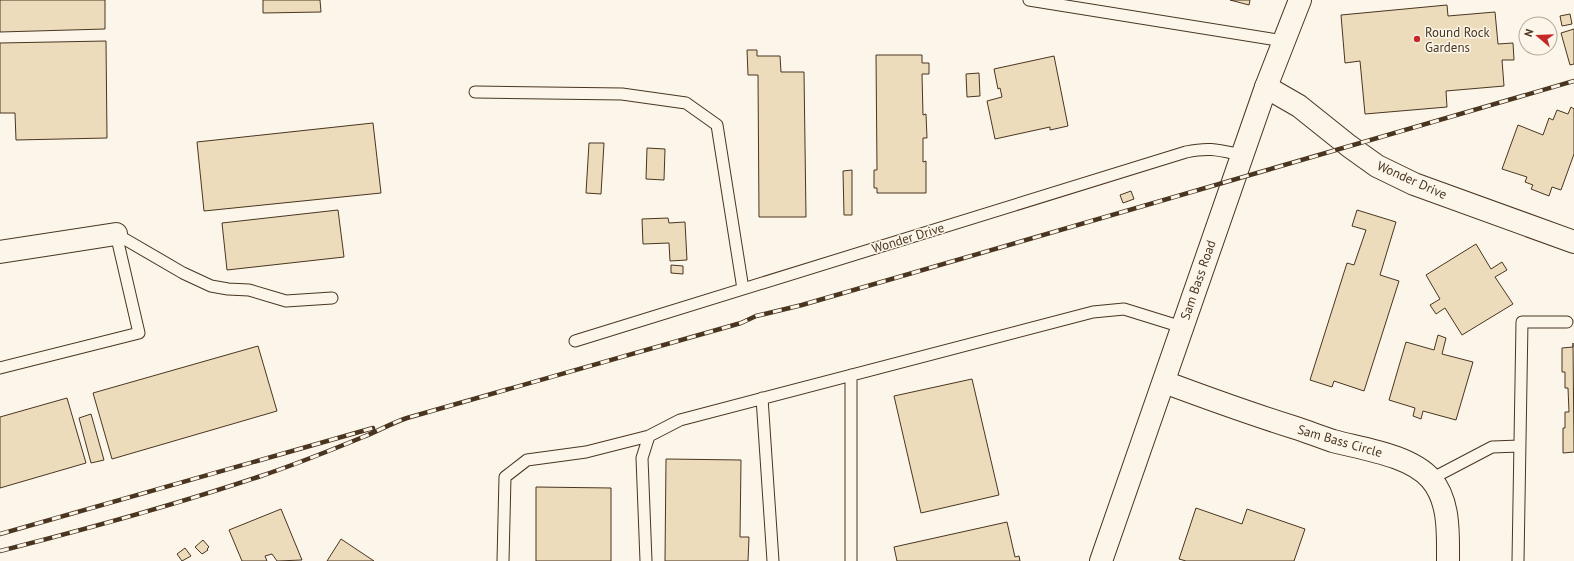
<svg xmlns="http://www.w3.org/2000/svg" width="1574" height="561" font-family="'PT Sans',sans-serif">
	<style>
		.building { fill: #ecdcbc; stroke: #4a3520 }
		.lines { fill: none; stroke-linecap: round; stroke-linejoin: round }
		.service-casing { stroke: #4a3520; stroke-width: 13 }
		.minor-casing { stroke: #4a3520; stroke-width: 24 }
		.secondary-casing { stroke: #4a3520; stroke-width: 24 }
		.service { stroke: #fbf6e9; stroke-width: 11 }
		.minor { stroke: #fbf6e9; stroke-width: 22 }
		.secondary { stroke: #fbf6e9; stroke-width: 22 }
		.rail-casing { stroke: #4a3520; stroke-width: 4.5 }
		.rail { stroke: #fbf6e9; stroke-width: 3; stroke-dasharray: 9; stroke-linecap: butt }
		.poi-dot { fill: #c62828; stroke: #fbf6e9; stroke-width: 1.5 }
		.labels { text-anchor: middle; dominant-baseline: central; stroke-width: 3; stroke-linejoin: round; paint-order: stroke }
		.poi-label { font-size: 13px; fill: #4a3520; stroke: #fbf6e9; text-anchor: start }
		.street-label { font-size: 13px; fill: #4a3520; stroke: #fbf6e9 }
	</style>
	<rect width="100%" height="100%" fill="#fbf6e9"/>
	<path class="building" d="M0 0H105V29L0 32Z
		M263 0H320L321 12 263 13Z
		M1230 0H1250L1249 5Z
		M1447 5 1448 16 1495 12 1498 44 1513 43 1514 60H1502L1504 86 1446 91 1447 107 1365 114 1360 61 1345 63 1341 15Z
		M1570 14 1572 24 1562 26 1560 16Z
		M1574 29V64L1570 65 1561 33Z
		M106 41 107 138 16 140 15 113H0V43Z
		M747 50H757V56H780L781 72H804L806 217H759L758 75H748Z
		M876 55H922V63H929V74H922L923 115 926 114 927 138H923V162L926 161V193H877V188H874V170H877Z
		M1054 56 1068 126 1050 130V127L995 139 987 101 1002 97 1000 88 998 89 994 69Z
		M979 73 980 96 967 97 966 74Z
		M1571 107 1574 109V154L1561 190 1552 187 1549 196 1531 189 1533 185 1525 182 1527 177 1502 169 1518 125 1543 135 1549 118 1553 120 1557 110 1568 114Z
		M373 123 381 193 204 211 197 142Z
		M589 143H604L601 194 586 193Z
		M647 148 665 149 664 180 646 179Z
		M852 170V215H844L843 171Z
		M1131 191 1134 199 1123 203 1120 195Z
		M338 210 344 257 227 270 222 223Z
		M1357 210 1396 222 1380 275 1399 281 1364 391 1334 381 1332 387 1310 380 1347 263 1354 265 1366 230 1352 226Z
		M668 218 669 223 685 222 687 260 670 261 669 243 643 244 642 219Z
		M1476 244 1491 269 1502 262 1507 270 1495 277 1513 304 1462 335 1445 308 1436 314 1430 305 1440 299 1426 275Z
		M671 265 683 266V274L671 273Z
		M1438 335 1446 338 1442 354 1473 362 1456 420 1423 411 1421 419 1413 416 1415 408 1389 400 1406 342 1434 350Z
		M1573 343 1574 452 1563 453V428H1565V412H1569L1568 388H1565V372H1562V348L1573 347Z
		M258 346 277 411 112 459 93 393Z
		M972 379 999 495 921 513 894 396Z
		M67 398 86 463 0 488V417Z
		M91 414 104 460 91 463 79 418Z
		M666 459 741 460 740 537H749L748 561H665Z
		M536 487 611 488V561H536Z
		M1196 508 1242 524 1247 509 1305 529 1294 561H1186L1179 559Z
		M281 509 302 560 277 561 272 554 265 556 267 561H242L229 530Z
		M1007 522 1015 557 1019 556 1020 561H897L894 547Z
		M341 539 374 561H327Z
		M203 540 209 547 207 549 208 550 202 554 195 547Z
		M185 548 191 556 182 561 177 554Z"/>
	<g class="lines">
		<g class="service-casing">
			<path id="service" d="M1029 0 1284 41
				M475 92 622 94 686 103 717 125 743 289
				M116 234 183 273 211 286 228 289 249 290 286 301 332 298
				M575 341 1186 152C1210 147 1218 150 1242 155
				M0 368 139 333 116 234
				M851 375V561
				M762 398 773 561
				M1431 479 1492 447 1520 446
				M503 561 505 477 527 460 586 452 649 436
				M646 561 642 458 649 436 680 420 1093 312 1124 309 1182 327
				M1518 561 1522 322H1567"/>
		</g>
		<g class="minor-casing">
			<path id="minor" d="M1266 87 1299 106 1349 146 1377 166 1414 184 1574 242
				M0 252 116 234
				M1164 382C1207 398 1251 414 1296 428 1308 432 1321 437 1333 441 1363 449 1410 455 1431 479 1450 501 1448 534 1448 561"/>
		</g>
		<g class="secondary-casing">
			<path id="secondary" d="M1101 561 1266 87 1300 0"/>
		</g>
		<use href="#service" class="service"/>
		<use href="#minor" class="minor"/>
		<use href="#secondary" class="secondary"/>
		<g class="rail-casing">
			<path id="rail" d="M0 534 373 428
				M0 551C87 529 174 505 258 477 294 465 329 451 363 437 378 431 392 423 407 418L741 323 756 316 802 305 1574 81"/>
		</g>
		<use href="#rail" class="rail"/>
	</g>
	<circle class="poi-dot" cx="1417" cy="39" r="4"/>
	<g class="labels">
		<g class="poi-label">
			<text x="1425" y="32">Round Rock<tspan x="1425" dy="15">Gardens</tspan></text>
		</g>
		<g class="street-label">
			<text transform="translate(1412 180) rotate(24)">Wonder Drive</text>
			<text transform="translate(908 238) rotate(-17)">Wonder Drive</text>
			<text transform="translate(1198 280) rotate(-71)">Sam Bass Road</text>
			<text transform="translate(1340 441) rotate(16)">Sam Bass Circle</text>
		</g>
	</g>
	<g transform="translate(1538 36) rotate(289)"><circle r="19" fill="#fbf6e9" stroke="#b4a999"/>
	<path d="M0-3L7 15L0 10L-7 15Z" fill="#c62828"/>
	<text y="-6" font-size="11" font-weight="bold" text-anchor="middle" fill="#4a3520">N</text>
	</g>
</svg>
